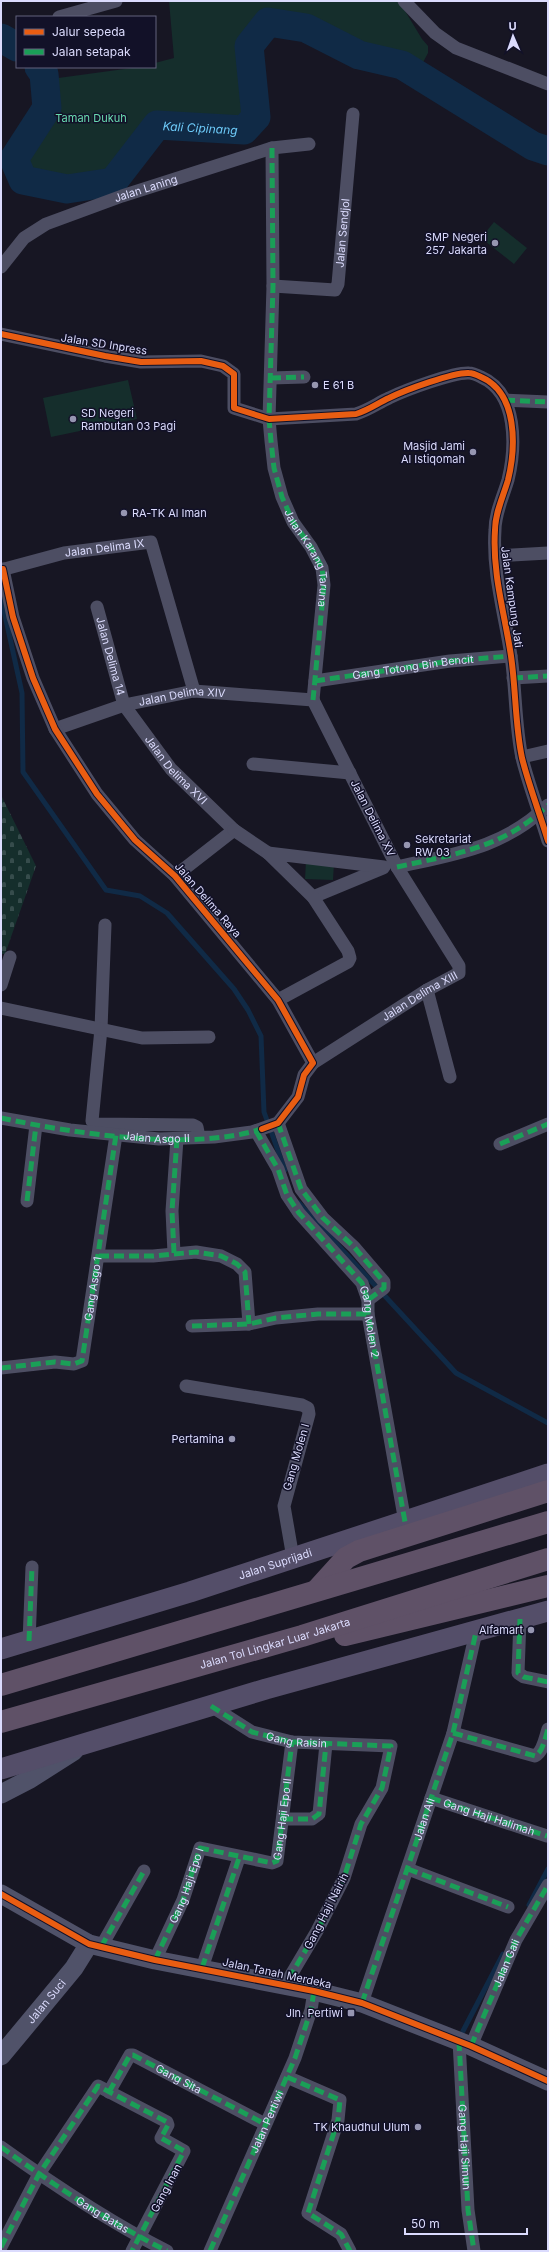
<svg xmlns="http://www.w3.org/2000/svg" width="549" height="2252" font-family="Inter,sans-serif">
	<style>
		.cemetery { fill: url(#cemetery-stones) }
		.park { fill: #152e2c }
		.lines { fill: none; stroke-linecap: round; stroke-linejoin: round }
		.stream { stroke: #102a46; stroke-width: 5 }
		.river { stroke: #102a46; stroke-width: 29 }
		.street { stroke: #4d4e63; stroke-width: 13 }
		.secondary { stroke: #505269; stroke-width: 19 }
		.primary { stroke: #544e69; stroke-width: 21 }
		.highway { stroke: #5f5167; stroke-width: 22 }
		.quiet { stroke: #1a9f57; stroke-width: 5; stroke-dasharray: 10 5; stroke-linecap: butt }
		.cycleway-casing { stroke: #121128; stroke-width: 8 }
		.cycleway { stroke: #e95d12; stroke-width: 6 }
		.poi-dot { fill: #9696b1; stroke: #121128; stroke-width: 1.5 }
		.labels { text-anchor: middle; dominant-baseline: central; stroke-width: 3; stroke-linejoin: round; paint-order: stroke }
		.park-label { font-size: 11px; fill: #69dbb0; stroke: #121128 }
		.street-label { font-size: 11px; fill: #dbdbfd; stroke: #121128 }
		.poi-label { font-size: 11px; fill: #dbdbfd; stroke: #121128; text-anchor: end }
		.water-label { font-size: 12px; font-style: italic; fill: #6dcaf8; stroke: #121128 }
	</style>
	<defs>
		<pattern id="cemetery-stones" width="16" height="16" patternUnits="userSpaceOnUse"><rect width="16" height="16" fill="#152e2c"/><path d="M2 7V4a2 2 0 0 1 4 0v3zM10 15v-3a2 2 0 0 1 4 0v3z" fill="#364c4c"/></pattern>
	</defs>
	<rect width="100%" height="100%" fill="#171623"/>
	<path class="cemetery" d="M1 795 36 866 5 954H1Z"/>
	<path class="park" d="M169 1H399L422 39 428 46V53L420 68 366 54 346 46 331 32 318 25 293 18 275 22 268 21C232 47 248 80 245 118L237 124 224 126 157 123C126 132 125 156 108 179 81 185 52 184 25 177L17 161C41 128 49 121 51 79L139 67H155V63L174 58Z
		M494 222 527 248 514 264 481 238Z
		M128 380 137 419 51 437 43 398Z
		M306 861 334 863 333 880 305 879Z"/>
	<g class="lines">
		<path class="stream" d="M1 154 29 137
			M1 597 22 693 23 772 106 890 140 896 167 913 234 989 248 1010 261 1036 264 1112 285 1170
			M299 1203 456 1373 548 1423
			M529 1905 548 1869
			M463 2031 503 1954"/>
		<g class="river">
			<path d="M1 38 17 47"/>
			<path id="s1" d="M39 67 44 74 47 108 14 159 23 180 67 189 113 182 157 125 244 130 256 117 249 46 268 22 306 28 359 55 402 65 533 146 548 151"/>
		</g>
		<g class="street">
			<path d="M404 1 435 33 456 48 548 84"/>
			<path d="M59 17 116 1"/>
			<path d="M272 148 273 286 269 419 271 441 274 468 282 497 293 522 311 547 322 568 324 585 313 700"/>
			<path id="s2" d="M1 267 24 238 46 224 122 196 272 148 309 144"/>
			<path id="s3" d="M273 286 335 290 338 284 353 114"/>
			<path d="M1 334 105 356 141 362 201 361 223 366 234 374V408L269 419 356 414C369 410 378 403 389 398 405 390 454 372 469 373 473 373 477 375 481 377 518 393 516 447 508 480 503 497 495 513 495 530 492 573 505 615 511 656 516 690 515 725 522 758 529 786 540 814 548 841"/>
			<path d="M271 378 304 377"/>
			<path d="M505 400 548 402"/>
			<path d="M496 556 548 553"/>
			<path id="s4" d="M1 570 64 553 151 542 194 691"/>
			<path id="s5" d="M97 607 124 705 171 769 234 830 175 876"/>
			<path d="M513 678 548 676"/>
			<path id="s6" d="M315 681 450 661 511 656"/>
			<path id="s7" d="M55 729 124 705 194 691 313 700"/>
			<path d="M522 757 548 751"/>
			<path d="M253 764 350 773"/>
			<path d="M234 830 268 853"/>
			<path d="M397 867C455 854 504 848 548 805"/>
			<path d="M313 897 383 868"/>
			<path d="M105 925 101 1029 92 1121 96 1124 193 1125 197 1127 198 1132"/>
			<path d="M1 985 10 957"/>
			<path d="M427 990 450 1077"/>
			<path d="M278 1000 348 962 350 958 348 951 313 897 268 853 384 867"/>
			<path d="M1 1008 142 1038 209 1037"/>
			<path id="s8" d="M313 1063 427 990 459 973V966L397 867 313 700"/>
			<path id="s9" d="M1 1118 70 1130 159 1139 214 1137 252 1132 278 1123 298 1097 304 1075 313 1063 278 1000 175 876 135 840 97 794 55 729 33 678 13 617 3 569"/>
			<path d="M278 1123 301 1189 323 1218 354 1247 384 1282V1288L368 1300"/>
			<path id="s10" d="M256 1131 278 1169 287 1195 299 1213 362 1283 368 1300V1314L405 1522"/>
			<path d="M500 1144 548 1124"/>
			<path d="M27 1201 36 1125"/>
			<path d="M174 1253 172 1211 177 1139"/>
			<path d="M99 1256H153L196 1252 221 1256 237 1264 245 1272 249 1324"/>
			<path d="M192 1326 249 1324 276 1318 318 1314H368"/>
			<path id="s11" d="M1 1368 55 1362 74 1364 82 1361 116 1135"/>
			<path d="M186 1386 302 1405 308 1408 309 1414 284 1506 293 1558"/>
			<path d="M520 1619 518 1673 524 1677 548 1682"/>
			<path d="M29 1641 32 1567"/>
			<path d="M211 1706 252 1732 292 1742 391 1746 382 1788 361 1824 344 1878 317 1931 285 1985"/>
			<path d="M453 1733 535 1756C543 1752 545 1738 548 1729"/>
			<path d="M431 1798 547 1836"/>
			<path d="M283 1819H312L319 1814 326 1744"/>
			<path d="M408 1869 508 1907"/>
			<path d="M101 1947 144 1871"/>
			<path d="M155 1960 183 1900 200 1848 272 1863 277 1861 292 1742"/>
			<path d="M202 1968 239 1858"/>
			<path d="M362 2003 453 1733 476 1632"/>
			<path d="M459 2041 468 2210 474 2251"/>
			<path id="s12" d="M471 2046 516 1940 548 1885"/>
			<path d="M287 2077 340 2100 338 2120 308 2213 341 2234 350 2251"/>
			<path id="s13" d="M109 2092 130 2055H133L265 2124"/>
			<path id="s14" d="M1 2147C54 2185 109 2222 167 2251"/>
			<path d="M1 2247 39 2174 98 2086 167 2122 168 2125 161 2138 184 2151 132 2251"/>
			<path d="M210 2251 295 2058 311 2010 314 1991"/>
		</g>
		<g class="secondary">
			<path d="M1 1794 30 1779 74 1751"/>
			<path d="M1 1894 89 1944 155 1960 314 1991 362 2003 471 2046 548 2081"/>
			<path id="s15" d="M1 2056 74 1968 89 1944"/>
		</g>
		<g class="primary">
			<path id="s16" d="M1 1649 190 1592 548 1474"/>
			<path d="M1 1769 266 1689 548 1611"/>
		</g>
		<g class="highway">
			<path d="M317 1590 346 1558 359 1551 548 1491"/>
			<path d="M345 1635 548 1586"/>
			<path d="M1 1685 548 1522"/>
			<path id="s17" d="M1 1722 302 1636 548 1559"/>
		</g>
		<g class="quiet">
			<path id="s18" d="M272 148 273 286 269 419 271 441 274 468 282 497 293 522 311 547 322 568 324 585 313 700"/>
			<path d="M271 378 304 377"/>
			<path d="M505 400 548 402"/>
			<path d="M513 678 548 676"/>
			<path d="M315 681 450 661 511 656"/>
			<path d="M397 867C455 854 504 848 548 805"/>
			<path d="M1 1118C72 1133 191 1152 261 1129"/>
			<path d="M278 1123 301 1189 323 1218 354 1247 384 1282V1288L368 1300"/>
			<path d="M256 1131 278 1169 287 1195 299 1213 362 1283 368 1300V1314L405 1522"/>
			<path d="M500 1144 548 1124"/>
			<path d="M27 1201 36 1125"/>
			<path d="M174 1253 172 1211 177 1139"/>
			<path d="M99 1256H153L196 1252 221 1256 237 1264 245 1272 249 1324"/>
			<path d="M192 1326 249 1324 276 1318 318 1314H368"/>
			<path d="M1 1368 55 1362 74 1364 82 1361 116 1135"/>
			<path d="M520 1619 518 1673 524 1677 548 1682"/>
			<path d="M29 1641 32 1567"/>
			<path id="s19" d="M211 1706 252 1732 292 1742 391 1746 382 1788 361 1824 344 1878 317 1931 285 1985"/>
			<path d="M453 1733 535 1756C543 1752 545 1738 548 1729"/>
			<path id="s20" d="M431 1798 547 1836"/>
			<path d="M283 1819H312L319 1814 326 1744"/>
			<path d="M408 1869 508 1907"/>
			<path d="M101 1947 144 1871"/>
			<path id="s21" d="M155 1960 183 1900 200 1848 272 1863 277 1861 292 1742"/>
			<path d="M202 1968 239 1858"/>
			<path id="s22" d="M362 2003 453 1733 476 1632"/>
			<path id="s23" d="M459 2041 468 2210 474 2251"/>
			<path d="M471 2046 516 1940 548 1885"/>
			<path d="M287 2077 340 2100 338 2120 308 2213 341 2234 350 2251"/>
			<path d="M109 2092 130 2055H133L265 2124"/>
			<path d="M1 2147C54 2185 109 2222 167 2251"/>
			<path d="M1 2247 39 2174 98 2086 167 2122 168 2125 161 2138 184 2151 132 2251"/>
			<path id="s24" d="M210 2251 295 2058 311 2010 314 1991"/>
		</g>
		<g class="cycleway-casing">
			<path id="cycleway" d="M1 334 105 356 141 362 201 361 223 366 234 374V408L269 419 356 414C369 410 378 403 389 398 405 390 454 372 469 373 473 373 477 375 481 377 518 393 516 447 508 480 503 497 495 513 495 530 492 573 505 615 511 656 516 690 515 725 522 758 529 786 540 814 548 841
				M3 569 13 617 33 678 55 729 97 794 135 840 175 876 278 1000 313 1063 304 1075 298 1097 278 1123 262 1129
				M1 1894 89 1944 155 1960 314 1991 362 2003 471 2046 548 2081"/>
		</g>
		<use href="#cycleway" class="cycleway"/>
	</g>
	<g class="poi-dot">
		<circle cx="495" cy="243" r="4"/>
		<circle cx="315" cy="385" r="4"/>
		<circle cx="73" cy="419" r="4"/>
		<circle cx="473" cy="452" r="4"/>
		<circle cx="124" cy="513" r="4"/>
		<circle cx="407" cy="845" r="4"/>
		<circle cx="232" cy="1439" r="4"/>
		<circle cx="531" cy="1630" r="4"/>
		<rect x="347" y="2009" width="8" height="8" rx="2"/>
		<circle cx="418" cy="2127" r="4"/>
	</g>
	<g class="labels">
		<g class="park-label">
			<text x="91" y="118">Taman Dukuh</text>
		</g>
		<g class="street-label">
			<text stroke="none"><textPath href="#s2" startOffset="169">Jalan Laning</textPath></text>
			<text stroke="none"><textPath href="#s3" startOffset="120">Jalan Sendjol</textPath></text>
			<text transform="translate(104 344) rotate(9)">Jalan SD Inpress</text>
			<text stroke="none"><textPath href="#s4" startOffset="106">Jalan Delima IX</textPath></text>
			<text stroke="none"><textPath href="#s18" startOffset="418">Jalan Karang Taruna</textPath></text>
			<text transform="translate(512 597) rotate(82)">Jalan Kampung Jati</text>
			<text stroke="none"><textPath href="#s5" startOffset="51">Jalan Delima 14</textPath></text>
			<text stroke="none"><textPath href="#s6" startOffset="99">Gang Totong Bin Bencit</textPath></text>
			<text stroke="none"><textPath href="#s7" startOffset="132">Jalan Delima XIV</textPath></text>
			<text stroke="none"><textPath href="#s5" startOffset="185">Jalan Delima XVI</textPath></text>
			<text transform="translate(373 818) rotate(63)">Jalan Delima XV</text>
			<text transform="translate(208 900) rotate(49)">Jalan Delima Raya</text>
			<text stroke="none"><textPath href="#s8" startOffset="126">Jalan Delima XIII</textPath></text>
			<text stroke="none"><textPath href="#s9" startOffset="157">Jalan Asgo II</textPath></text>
			<text stroke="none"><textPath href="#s11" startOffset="155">Gang Asgo 1</textPath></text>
			<text stroke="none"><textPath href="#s10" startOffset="227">Gang Molen 2</textPath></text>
			<text transform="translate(296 1457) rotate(-74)">Gang Molen I</text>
			<text stroke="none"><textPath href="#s16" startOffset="287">Jalan Suprijadi</textPath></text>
			<text stroke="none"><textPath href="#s17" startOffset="285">Jalan Tol Lingkar Luar Jakarta</textPath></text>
			<text stroke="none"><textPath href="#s19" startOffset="94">Gang Raisin</textPath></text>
			<text stroke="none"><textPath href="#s20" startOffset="61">Gang Haji Halimah</textPath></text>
			<text stroke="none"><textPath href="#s21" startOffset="242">Gang Haji Epo II</textPath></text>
			<text stroke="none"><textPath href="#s22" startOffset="194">Jalan Ali</textPath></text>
			<text stroke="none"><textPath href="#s21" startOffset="81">Gang Haji Epo I</textPath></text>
			<text transform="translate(326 1911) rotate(-63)">Gang Haji Nairih</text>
			<text stroke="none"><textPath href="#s12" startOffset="90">Jalan Gali</textPath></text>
			<text transform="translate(277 1973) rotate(12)">Jalan Tanah Merdeka</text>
			<text stroke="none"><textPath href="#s15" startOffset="71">Jalan Suci</textPath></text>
			<text stroke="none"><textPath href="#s13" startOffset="97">Gang Sita</textPath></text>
			<text stroke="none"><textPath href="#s24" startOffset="141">Jalan Pertiwi</textPath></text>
			<text stroke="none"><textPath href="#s23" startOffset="106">Gang Haji Simun</textPath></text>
			<text transform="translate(166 2188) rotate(-62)">Gang Inan</text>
			<text stroke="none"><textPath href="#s14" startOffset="122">Gang Batas</textPath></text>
		</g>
		<g class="poi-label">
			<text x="487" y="237">SMP Negeri<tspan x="487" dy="13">257 Jakarta</tspan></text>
			<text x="323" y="385" text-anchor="start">E 61 B</text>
			<text x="81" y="413" text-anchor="start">SD Negeri<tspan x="81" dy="13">Rambutan 03 Pagi</tspan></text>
			<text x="465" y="446">Masjid Jami<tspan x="465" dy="13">Al Istiqomah</tspan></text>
			<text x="132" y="513" text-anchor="start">RA-TK Al Iman</text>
			<text x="415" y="839" text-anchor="start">Sekretariat<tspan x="415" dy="13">RW 03</tspan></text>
			<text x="224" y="1439">Pertamina</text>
			<text x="523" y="1630">Alfamart</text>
			<text x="343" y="2013">Jln. Pertiwi</text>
			<text x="410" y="2127">TK Khaudhul Ulum</text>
		</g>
		<g class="water-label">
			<text stroke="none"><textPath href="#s1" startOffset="333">Kali Cipinang</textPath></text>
		</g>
	</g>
	<rect width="549" height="2252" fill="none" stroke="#dbdbfd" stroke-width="4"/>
	<rect x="16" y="16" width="140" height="52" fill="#121128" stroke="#62627d"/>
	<rect x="24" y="29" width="20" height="6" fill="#e95d12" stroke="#62627d"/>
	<text x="52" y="36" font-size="12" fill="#dbdbfd">Jalur sepeda</text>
	<rect x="24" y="49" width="20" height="6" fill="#1a9f57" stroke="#62627d"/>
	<text x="52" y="56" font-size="12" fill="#dbdbfd">Jalan setapak</text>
	<g transform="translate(513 36) rotate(358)" stroke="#121128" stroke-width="3" paint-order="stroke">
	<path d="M0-3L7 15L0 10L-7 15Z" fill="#dbdbfd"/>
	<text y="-6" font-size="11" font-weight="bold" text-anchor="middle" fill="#dbdbfd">U</text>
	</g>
	<path d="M405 2228v6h122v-6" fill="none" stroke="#dbdbfd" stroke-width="2"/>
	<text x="411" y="2228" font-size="12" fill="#dbdbfd" stroke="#121128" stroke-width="3" paint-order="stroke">50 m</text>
</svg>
